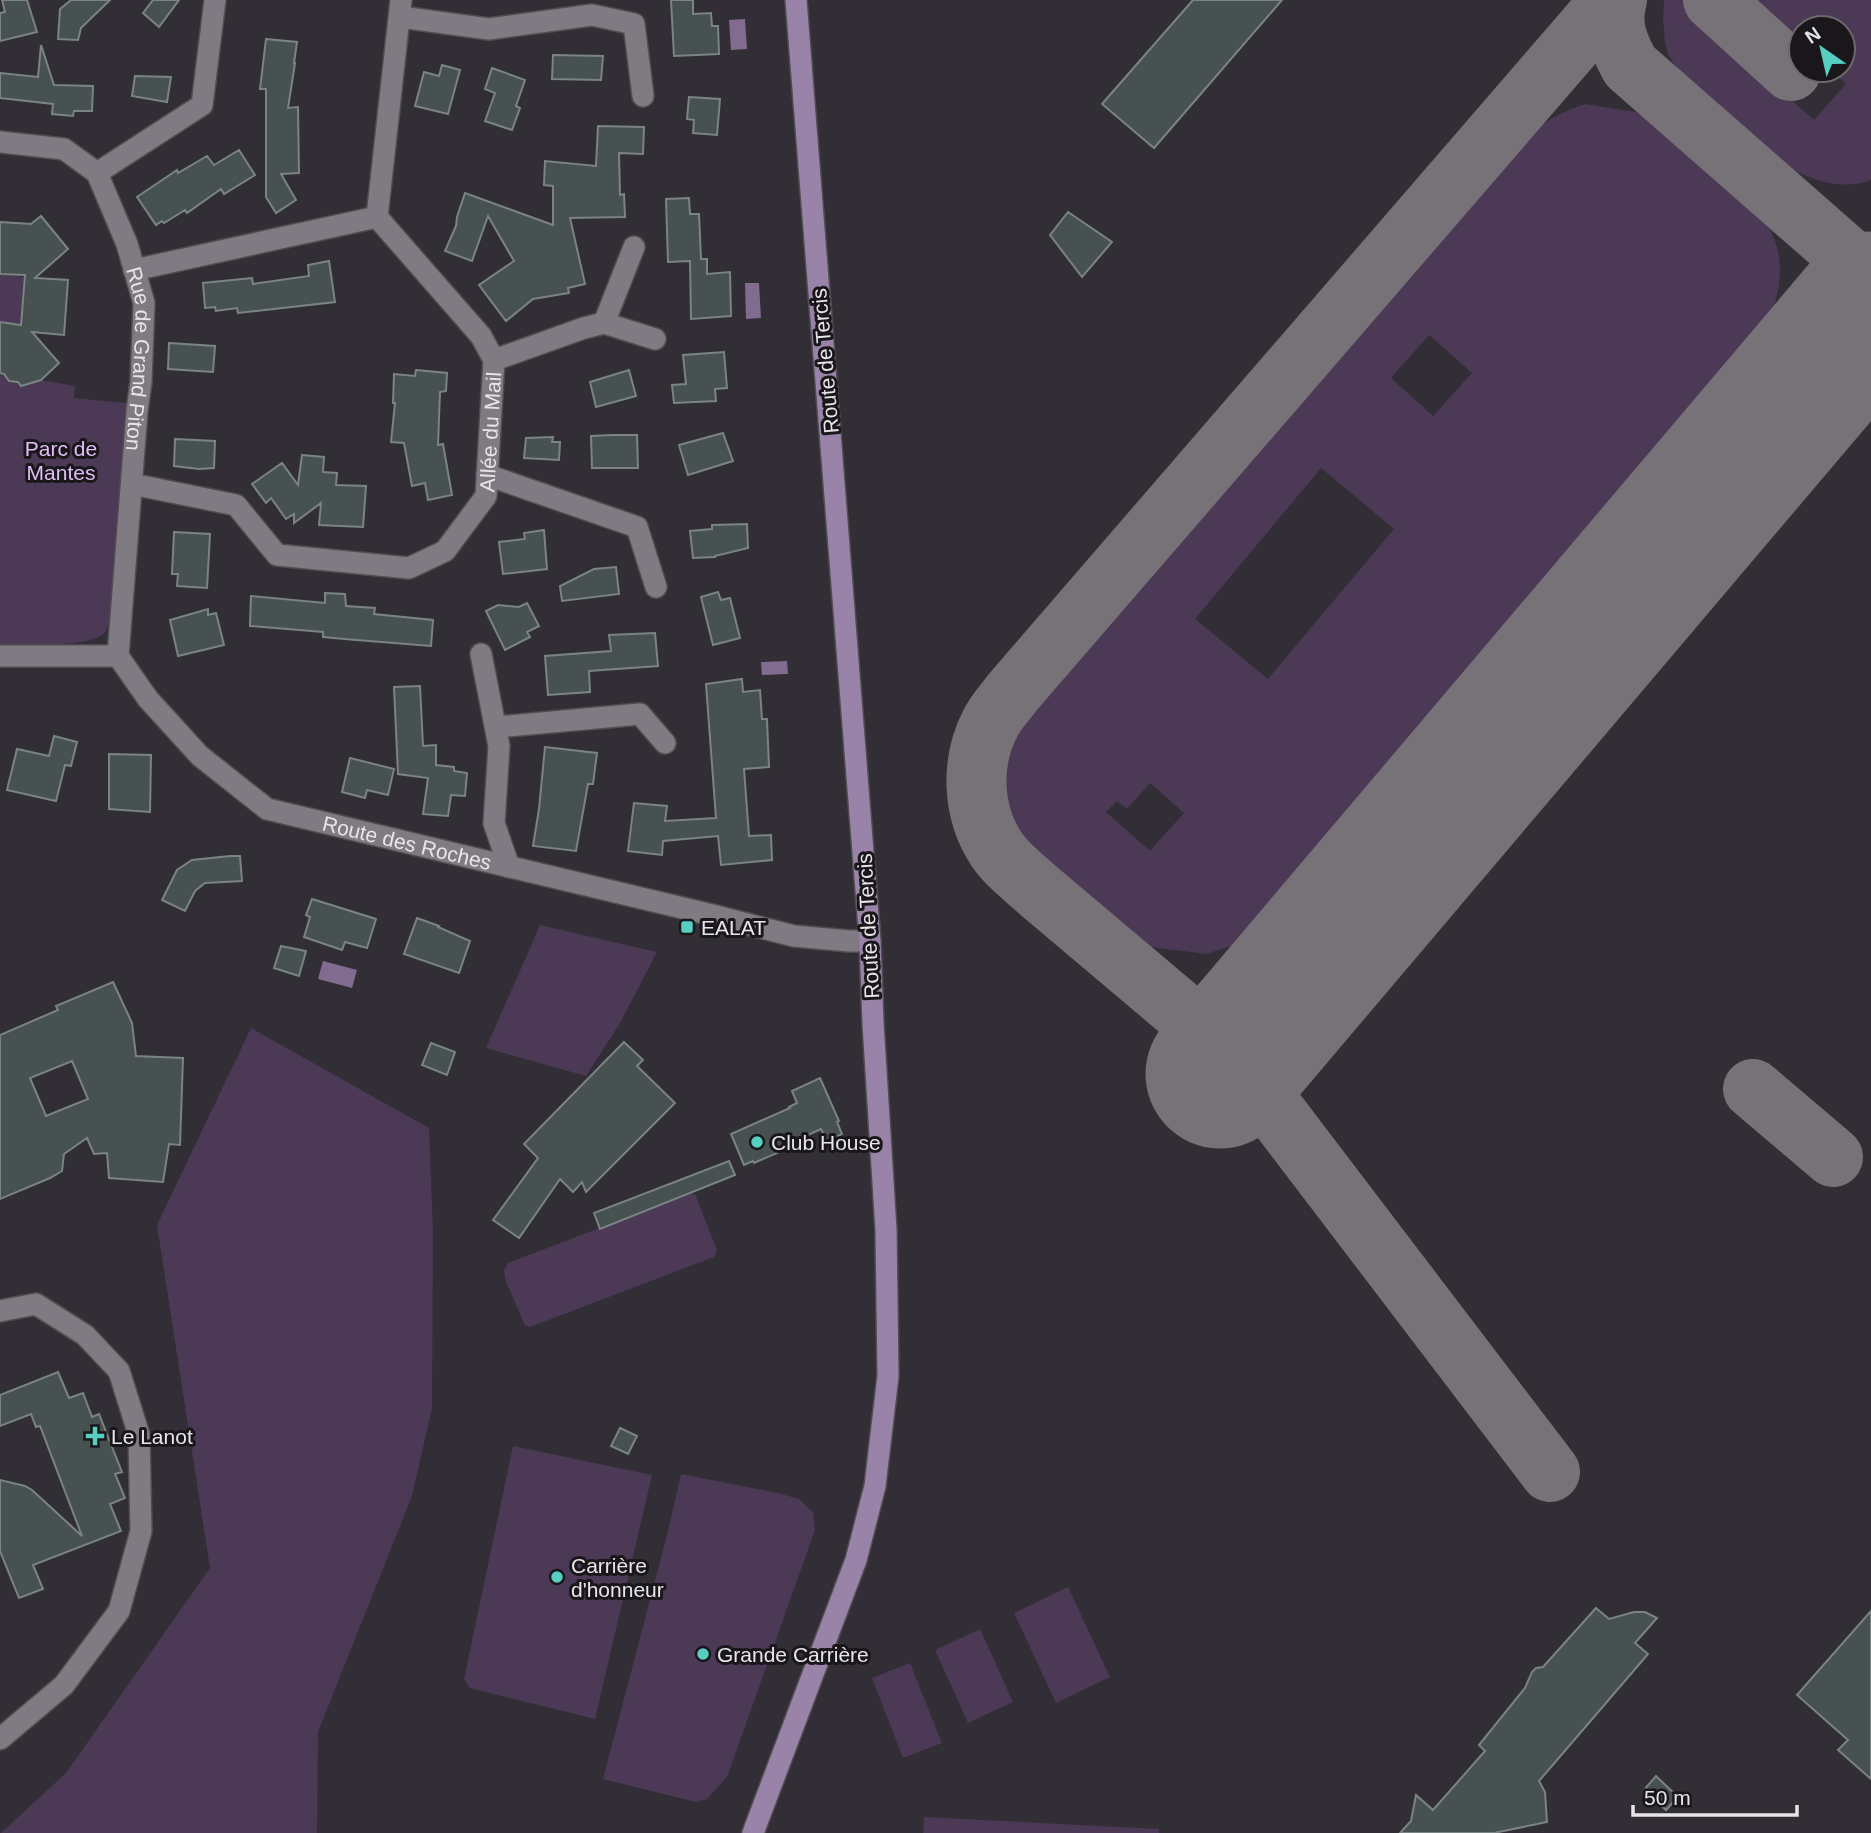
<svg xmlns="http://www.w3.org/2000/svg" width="1871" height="1833" font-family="Helvetica,sans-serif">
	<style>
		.green { fill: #4b3956; fill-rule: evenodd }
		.water { fill: #816c90 }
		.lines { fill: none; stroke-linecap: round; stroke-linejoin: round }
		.taxiway { stroke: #767278; stroke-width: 60 }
		.runway { stroke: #767278; stroke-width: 149 }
		.building { fill: #475150; stroke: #798483; stroke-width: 2; fill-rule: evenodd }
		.minor-casing { stroke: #504c52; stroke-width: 24 }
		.major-casing { stroke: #504c52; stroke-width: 24 }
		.minor { stroke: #807b83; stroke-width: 21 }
		.major { stroke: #9a83a9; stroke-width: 21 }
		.poi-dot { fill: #56cec2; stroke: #19171a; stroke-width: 2.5 }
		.labels { text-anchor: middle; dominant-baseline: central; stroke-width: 6; stroke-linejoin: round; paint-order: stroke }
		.street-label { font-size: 21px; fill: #e8e5ea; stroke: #19171a }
		.park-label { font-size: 21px; fill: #e1bef9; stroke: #19171a }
		.poi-label { font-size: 21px; fill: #e8e5ea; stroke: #19171a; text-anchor: start }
	</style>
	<rect width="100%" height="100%" fill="#322e35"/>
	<path class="green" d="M1664 0H1871V180C1840 192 1803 178 1777 160L1683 78 1668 54 1665 42 1663 19ZM1801 28H1843V70H1832L1846 84 1814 120 1777 87 1801 59Z
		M1585 104 1636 112 1654 123C1677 143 1700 164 1723 185 1738 199 1759 212 1770 230 1787 259 1780 297 1766 325L1252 931 1231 946 1206 954 1151 947 1129 933 1028 848 1011 830 1002 805 998 780 1003 759 1011 736 1517 148C1538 125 1555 114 1585 104ZM1429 335 1472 373 1433 416 1391 378ZM1321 468 1394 529 1268 679 1195 619ZM1150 783 1184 813 1150 851 1106 812 1117 801 1127 809Z
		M0 275 24 277 21 324 0 322Z
		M0 374 4 375 9 381 41 380 75 386 74 398 126 403 111 617C109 621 108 629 105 632 91 649 22 644 0 644Z
		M540 925 657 952 620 1023 586 1076 486 1048Z
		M251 1028 429 1128 433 1233 432 1408 412 1496 318 1732 317 1833H1L66 1773 210 1568 157 1225Z
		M691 1193 695 1194 717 1250 714 1257 530 1327 525 1325 506 1282 504 1270 508 1263Z
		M513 1446 652 1475 595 1719 470 1688 464 1679Z
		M681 1474 778 1493 799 1499 813 1512 815 1530 727 1777 707 1799 696 1802 603 1779 668 1531Z
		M1068 1587 1110 1677 1056 1703 1014 1613Z
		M980 1629 1013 1702 968 1723 935 1650Z
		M910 1663 942 1743 903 1758 872 1678Z
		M924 1817 1159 1829V1833H923Z"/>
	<path class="water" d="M745 19 747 49 731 50 729 20Z
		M745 283H759L761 318 746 319Z
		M787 661 788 674 762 675 761 662Z
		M323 961 357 970 352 988 318 979Z"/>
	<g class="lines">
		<path class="taxiway" d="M1617 0C1610 25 1618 44 1630 66L1857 265C1867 281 1869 295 1861 313L1819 361
			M1713 0 1791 71
			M1294 980C1275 1002 1250 1045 1216 1036 1211 1035 1206 1030 1201 1028L1040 892C1026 879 1008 866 997 850 972 813 970 763 990 724 995 713 1005 703 1012 693L1611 0
			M1753 1089 1833 1157
			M1275 1111 1550 1472"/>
		<path class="runway" d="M1220 1074 1871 306"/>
	</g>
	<path class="building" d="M2 0H27L37 32 0 41V13L5 12Z
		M71 0H110L81 28 78 40 58 39 60 9Z
		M153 0H179L159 27 143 13Z
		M671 0H693V14L711 13 712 26H718L719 54 674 56Z
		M1193 0H1282L1154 148 1102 104Z
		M266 39 297 42 294 63H295L288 108 298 107 299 173 281 174 296 200 276 213 266 197V89H260Z
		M41 45 54 85 93 86 92 111H74L73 116 52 114 53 104 0 98V73L38 77Z
		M553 55 603 56 601 80 552 79Z
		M442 65 460 70 448 114 415 106 424 72 439 76Z
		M492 68 525 80 516 106 520 108 512 130 485 121 495 93 485 89Z
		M135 76 171 77 167 102 132 96Z
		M689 97 720 99 717 135 693 133 694 120 687 119Z
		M598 126 644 127 643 154 619 153 620 195 624 194 625 217 570 218 585 284 568 288 569 293 533 299 506 321 479 285 514 261 488 216 472 261 445 251 456 226 457 217 465 193 553 225V186L544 185 545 161 596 166Z
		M239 150 255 175 224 194 221 189 187 213 185 210 164 223 162 221 156 225 137 197 177 170 178 173 207 156 214 165Z
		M689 198 690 214H699L701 259H707V274L730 272 731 316 691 319 690 261 668 262 666 199Z
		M1068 212 1112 242 1082 277 1050 235Z
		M41 216 68 249 35 278 68 280 64 335 32 332 59 363 41 380 21 386 18 382 9 381 4 374 0 373V322L21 325 25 275 0 274V222L31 224Z
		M329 261 335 302 238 313 237 308 216 311 215 307 205 308 203 283 252 278 253 284 309 276 308 265Z
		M169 343 215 346 213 372 168 369Z
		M724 352 727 388 715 389 716 401 674 403 672 385 686 384 683 355Z
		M416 370 447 373 446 391 440 392 438 445 443 444 452 495 428 500 425 483 412 486 404 443 391 442 395 403H393L394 374 415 376Z
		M629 370 636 396 596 407 590 382Z
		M723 433 733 461 688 475 679 445Z
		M613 435H637L638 468H592L591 436Z
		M553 437 552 442H560L559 460 524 458 526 438Z
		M175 439 215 441 214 468 199 469 174 466Z
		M302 455 324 457 323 472 337 473 336 485 366 486 363 527 319 525 321 503 294 523V514L286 519 271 498 266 503 252 484 282 463 298 485Z
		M747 524 748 548 715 556V557L693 558 690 531 712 529V525Z
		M544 530 547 569 503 574 499 542 525 539 524 533Z
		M174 532 210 534 207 588 177 586 178 574H172Z
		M616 567 619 594 562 601 560 586 594 569Z
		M718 592 721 600 730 598 740 638 713 645 701 597Z
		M325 593 345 594 346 606 375 608 374 614 433 620 431 646 356 640 323 637V632L250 626 251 596 325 603Z
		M527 603 539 626 527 632 530 637 505 650 486 611 498 605 519 607Z
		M208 609V615L216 613 224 645 178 656 170 620Z
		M655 633 658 666 589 671 590 692 548 695 545 656 611 651 609 635Z
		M742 679 743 692 760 690 762 719H767L769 767 744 769 749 836 771 835 772 860 721 865 718 836 663 841 662 855 628 851 634 803 667 806 665 821 716 818 706 684Z
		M420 686 423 746 436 745V765L454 767V771L467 773 465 796 451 795 448 816 423 814 428 778 398 774 394 687Z
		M54 736 77 742 71 766 65 765 56 801 7 790 17 749 49 756Z
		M545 747 597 753 593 784H588L576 851 533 846 539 809Z
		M109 754 151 755 150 812 109 809Z
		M350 758 394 769 388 795 367 790 365 798 342 792Z
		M230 856H240L242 881 205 883 195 891 185 911 162 900 177 870 192 860Z
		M312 899 376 919 367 948 345 942 342 950 304 937 310 917 306 915Z
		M417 918 439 926 438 927 470 941 459 973 404 954Z
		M281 946 306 951 299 976 274 968Z
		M113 982 132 1023 136 1056 183 1058 180 1145 169 1144 163 1182 109 1178 107 1153 94 1154 87 1138 64 1154 62 1171 50 1178 0 1199V1035L58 1010 56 1006ZM72 1061 88 1099 46 1116 30 1078Z
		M624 1042 643 1060 637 1066 675 1103 586 1192 582 1182 573 1192 560 1179 519 1238 493 1220 538 1158 524 1144Z
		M431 1043 455 1052 447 1075 422 1065Z
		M820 1078 839 1121 837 1122 842 1134 827 1141 821 1129 783 1146 784 1150 754 1163 753 1161 744 1165 731 1134 790 1108 789 1107 797 1103 792 1091Z
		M729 1161 735 1175 600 1229 594 1213Z
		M58 1372 69 1398 83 1393 92 1417 99 1414 112 1447 122 1472 115 1474 125 1498 110 1504 121 1531 33 1565 43 1589 19 1598 0 1551V1480L25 1486 32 1490 82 1536 40 1426 36 1427 31 1414 0 1426V1395Z
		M620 1428 637 1436 628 1454 611 1446Z
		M1596 1608 1609 1619 1634 1612H1645L1657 1618 1635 1643 1648 1654 1539 1781 1545 1792 1547 1822 1494 1833H1400L1411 1821 1416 1795 1433 1810 1485 1751 1479 1745 1525 1688 1532 1672 1536 1668 1543 1667Z
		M1871 1611V1779L1838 1750 1848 1740 1797 1695Z
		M1656 1776 1678 1797 1666 1810 1644 1790Z"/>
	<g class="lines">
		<g class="minor-casing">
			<g id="minor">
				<path d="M400 17 489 29 592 15 634 24 643 96"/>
				<path id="s1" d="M0 142 64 149 97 173 127 244 144 303 141 382 137 411 118 656"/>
				<path d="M97 173 202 105 215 0"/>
				<path d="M134 270 377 217"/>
				<path d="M604 323 634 247"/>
				<path d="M494 360 584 328 604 323 655 339"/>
				<path d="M487 475 637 527 656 587"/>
				<path id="s2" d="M132 484 236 505 277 555 409 568 445 551 486 496 494 360 481 336 377 217 401 0"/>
				<path d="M481 654 499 746 494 823 509 867"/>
				<path d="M0 656H118"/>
				<path id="s3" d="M118 656 148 699 200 756 267 809 712 915 794 936 849 941H870"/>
				<path d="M497 727 640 714 665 743"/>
				<path d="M0 1311 36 1304 85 1335 119 1371 139 1435 141 1531 119 1611 64 1685 0 1739"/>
			</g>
		</g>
		<g class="major-casing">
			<path id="major" d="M753 1833 856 1560 875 1486 888 1376 886 1230 873 1023 870 941 796 0"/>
		</g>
		<use href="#minor" class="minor"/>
		<use href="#major" class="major"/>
	</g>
	<g class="poi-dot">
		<rect x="680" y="920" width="14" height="14" rx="3.5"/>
		<circle cx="757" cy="1142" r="7"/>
		<path d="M91.5 1425.5h7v7h7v7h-7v7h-7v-7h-7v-7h7z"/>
		<circle cx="557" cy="1577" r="7"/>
		<circle cx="703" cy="1654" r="7"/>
	</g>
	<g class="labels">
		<g class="street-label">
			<text stroke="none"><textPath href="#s1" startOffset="299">Rue de Grand Piton</textPath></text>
			<text transform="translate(825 361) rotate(-95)">Route de Tercis</text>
			<text stroke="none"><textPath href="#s2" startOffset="476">Allée du Mail</textPath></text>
			<text stroke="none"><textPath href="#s3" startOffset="359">Route des Roches</textPath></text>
			<text transform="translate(868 926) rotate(-93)">Route de Tercis</text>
		</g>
		<g class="park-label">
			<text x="61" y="448">Parc de<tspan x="61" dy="24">Mantes</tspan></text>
		</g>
		<g class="poi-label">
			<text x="701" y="927">EALAT</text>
			<text x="771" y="1142">Club House</text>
			<text x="111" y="1436">Le Lanot</text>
			<text x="571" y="1565">Carrière<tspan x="571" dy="24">d'honneur</tspan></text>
			<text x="717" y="1654">Grande Carrière</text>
		</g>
	</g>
	<g transform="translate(1822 49) rotate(326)"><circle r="33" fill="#19171a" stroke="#6c696d" stroke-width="2"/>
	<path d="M0-5L12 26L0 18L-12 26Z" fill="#56cec2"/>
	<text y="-10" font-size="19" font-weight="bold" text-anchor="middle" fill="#e8e5ea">N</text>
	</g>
	<path d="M1633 1805v10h164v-10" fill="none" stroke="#e8e5ea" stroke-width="3.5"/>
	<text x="1644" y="1805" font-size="21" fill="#e8e5ea" stroke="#19171a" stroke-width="5" paint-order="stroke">50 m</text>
</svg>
